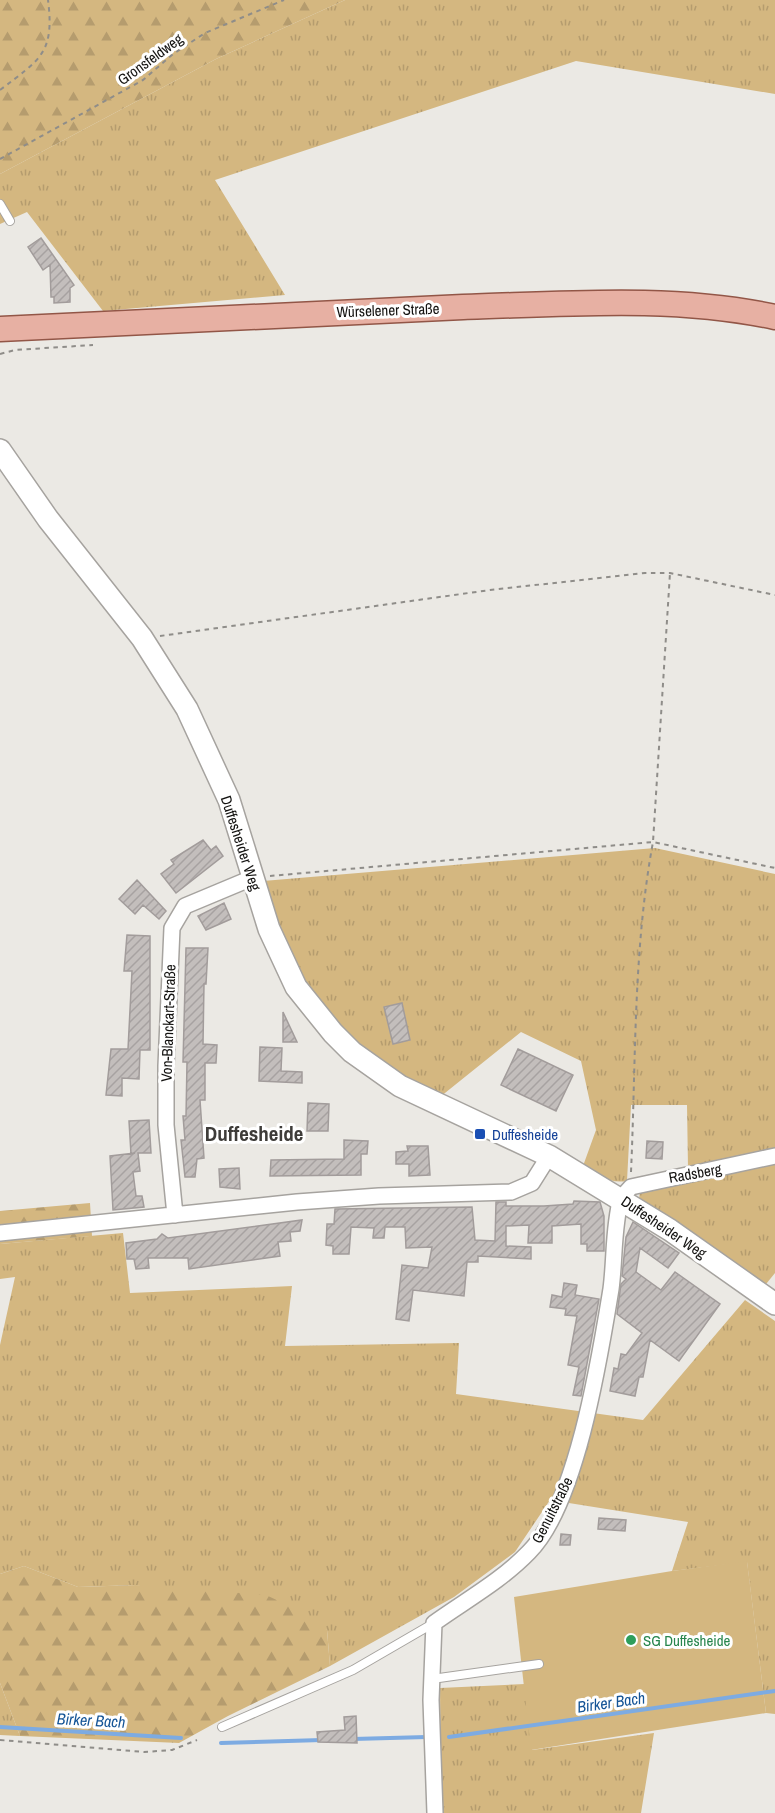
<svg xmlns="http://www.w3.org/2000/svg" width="775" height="1813" font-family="'Archivo Narrow',sans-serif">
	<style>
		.grass { fill: url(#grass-tufts) }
		.forest { fill: url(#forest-firs) }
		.garden { fill: #d4b780 }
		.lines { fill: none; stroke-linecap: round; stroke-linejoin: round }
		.stream { stroke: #7dabe2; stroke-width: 4 }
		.building { fill: url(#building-hatch); stroke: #a29c9b; stroke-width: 1.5 }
		.lane-casing { stroke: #a6a39f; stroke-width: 10 }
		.street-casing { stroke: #a6a39f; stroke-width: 18 }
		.secondary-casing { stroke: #a6a39f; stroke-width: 24 }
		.primary-casing { stroke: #925647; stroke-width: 27 }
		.path { stroke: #8f8d89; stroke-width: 2; stroke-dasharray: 4.5 4.5; stroke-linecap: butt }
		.lane { stroke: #fff; stroke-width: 8 }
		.street { stroke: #fff; stroke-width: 15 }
		.secondary { stroke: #fff; stroke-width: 21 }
		.primary { stroke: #e7b0a3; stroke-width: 24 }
		.transit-dot { fill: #1a4fb4; stroke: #fff; stroke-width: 2 }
		.leisure-dot { fill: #2e9e5b; stroke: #fff; stroke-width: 2 }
		.labels { text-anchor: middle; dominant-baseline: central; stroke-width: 6; stroke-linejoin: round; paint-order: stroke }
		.street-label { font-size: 15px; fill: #131210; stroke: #fff }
		.transit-label { font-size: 15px; fill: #164399; stroke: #fff; text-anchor: start }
		.leisure-label { font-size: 15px; fill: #27864d; stroke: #fff; text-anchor: start }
		.water-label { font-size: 16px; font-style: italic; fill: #145496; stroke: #fff }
		.district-label { font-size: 21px; font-weight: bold; fill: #3e3c39; stroke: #fff }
	</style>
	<defs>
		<pattern id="grass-tufts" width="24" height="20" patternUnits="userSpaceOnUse" patternTransform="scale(1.5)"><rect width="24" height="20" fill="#d4b780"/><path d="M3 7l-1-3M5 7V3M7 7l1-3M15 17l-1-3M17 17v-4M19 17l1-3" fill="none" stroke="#b59c6e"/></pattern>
		<pattern id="forest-firs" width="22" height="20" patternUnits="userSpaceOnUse" patternTransform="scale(1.5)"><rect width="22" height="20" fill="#d4b780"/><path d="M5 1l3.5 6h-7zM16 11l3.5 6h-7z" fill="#b59c6e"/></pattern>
		<pattern id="building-hatch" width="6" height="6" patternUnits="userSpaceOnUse" patternTransform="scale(1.5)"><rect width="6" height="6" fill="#c3bebc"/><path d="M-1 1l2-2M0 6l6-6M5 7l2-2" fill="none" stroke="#a7a2a1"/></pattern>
	</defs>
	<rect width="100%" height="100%" fill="#ebe9e4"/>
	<path class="grass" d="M345 0H775V94L576 61 215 180 285 295 103 311 27 212 0 224V174L216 59Z
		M655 848 775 874V1150L688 1168 687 1105H631L627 1181C609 1184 598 1175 583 1166L596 1130 581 1061 521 1032 440 1097C341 1053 293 983 263 881Z
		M775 1163V1273L762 1289 639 1200 640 1190Z
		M123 1233 130 1293 292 1286 285 1346 459 1343 456 1394 643 1420 745 1300 775 1321V1714L766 1713 747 1562 672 1571 688 1522 550 1500 515 1552 454 1597 330 1666 327 1630 136 1585 78 1587 24 1566 0 1574V1345L15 1277 0 1279V1244Z
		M0 1683 20 1736 0 1735Z
		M525 1684 532 1750 654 1733 641 1813H441L440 1688Z"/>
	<path class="forest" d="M0 0H345L216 59 0 174Z
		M90 1203 92 1236 0 1244V1211Z
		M24 1566 78 1587 136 1585 266 1595 306 1614 327 1630 330 1666 228 1716 179 1743 20 1736 0 1683V1574Z"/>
	<path class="garden" d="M747 1561 766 1713 531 1750 514 1597 672 1571Z"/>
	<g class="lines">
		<path class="stream" d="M0 1727 181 1738
			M449 1737 775 1691
			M353 1739 427 1737
			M221 1743 322 1740"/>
	</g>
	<path class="building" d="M41 238 74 285 70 288V302L54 303V297H51L50 265 43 270 28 247Z
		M203 840 211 850 216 846 223 856 176 893 161 874 174 864 171 860Z
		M137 880 166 911 159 919 143 905 135 914 119 899Z
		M224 903 231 919 206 930 198 916Z
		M127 935 150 936V1050H140L139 1079 122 1078V1096L106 1095 111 1049H128L132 971H124Z
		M186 948H208L206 984H204L203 1044 217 1045 216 1063H205V1100H200L204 1158 197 1159 195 1177H185L181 1140H185L183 1116H186L187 1062H183Z
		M402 1003 410 1040 393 1044 384 1007Z
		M283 1012 297 1042H283Z
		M260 1047 282 1048 281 1071 302 1072V1083L259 1081Z
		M518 1049 573 1075 556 1111 501 1085Z
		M308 1103 329 1104 328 1131H307Z
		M149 1120 151 1153H138L140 1171 133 1172 136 1196H142L144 1207 113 1210 110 1156 135 1153 131 1154 129 1121Z
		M344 1140 368 1141 367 1154H361V1175L270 1176 271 1160 344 1159Z
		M647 1141 663 1142 662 1159 646 1158Z
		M407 1146H428L430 1175 409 1176V1164H396V1152L408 1151Z
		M239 1168 240 1189 220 1187 219 1169Z
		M574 1201 600 1202 604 1216V1251H587V1244H581V1224L552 1226V1243H528L529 1225 506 1226V1246L531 1247V1259L478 1256V1262H467L464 1296 413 1290 409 1321 396 1319 402 1265 428 1268 432 1247 406 1248 405 1227H385L384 1238H373L374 1228 351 1227 349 1254H333V1246L326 1245 327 1224H334L335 1209 472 1207 475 1240 495 1241 496 1202H506V1206H544L573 1204Z
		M302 1220 300 1231 290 1232 291 1241 278 1242 280 1256 189 1269 188 1258H148L149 1268 136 1269 134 1259H127L126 1243 157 1239 162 1234 168 1238Z
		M633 1222 679 1253 668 1268 640 1248 636 1272 661 1290 675 1272 720 1304 679 1361 650 1340 643 1377H639L635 1396 610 1391 614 1368 618 1369 621 1354 626 1355 642 1333 617 1314 621 1284 626 1279 622 1276 626 1237Z
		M564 1283 577 1285 575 1295 599 1299 581 1396 573 1395 579 1367 568 1365 577 1316 565 1315 566 1309 550 1307 552 1295 562 1297Z
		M599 1518 626 1520 625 1531 598 1529Z
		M561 1534 571 1535 570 1545H560Z
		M356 1716 357 1743 318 1742 317 1732 345 1730 344 1717Z"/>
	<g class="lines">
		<g class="lane-casing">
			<path id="lane" d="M0 204 10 221
				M432 1679 539 1664
				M222 1727 353 1670 434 1623"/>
		</g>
		<g class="street-casing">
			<path id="street" d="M175 1215 166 1125V1066L172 928 185 906 252 878
				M0 1233 297 1202 379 1196 511 1192 532 1183 549 1156
				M435 1813 431 1700 434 1623C466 1600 501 1581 529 1552 577 1504 600 1356 611 1289 615 1259 613 1227 621 1198L631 1187 775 1156"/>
		</g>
		<g class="secondary-casing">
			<path id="secondary" d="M0 450 48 519 142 638 187 709 229 800 269 929 296 987 333 1033 352 1052 400 1086 549 1156 670 1230 775 1304"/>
		</g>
		<g class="primary-casing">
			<path id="primary" d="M0 329C154 323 308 313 463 307 566 304 673 295 775 317"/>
		</g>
		<path class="path" d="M0 90C39 60 55 54 48 0
			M0 159 143 80 173 54 205 33 284 0
			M0 354 15 350 93 345
			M160 636 490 590 645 573H670L775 595
			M270 876 653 842 775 868
			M631 1172C636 1063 633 950 653 842L670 573
			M0 1740 144 1752 172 1750 197 1740"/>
		<use href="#lane" class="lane"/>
		<use href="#street" class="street"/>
		<use href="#secondary" class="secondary"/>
		<use href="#primary" class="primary"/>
	</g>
	<rect class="transit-dot" x="474" y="1128" width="12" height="12" rx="3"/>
	<circle class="leisure-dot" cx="631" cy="1640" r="6"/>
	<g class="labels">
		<g class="street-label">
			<text transform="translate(150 59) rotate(-36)">Gronsfeldweg</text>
			<text transform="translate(388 310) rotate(-2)">Würselener Straße</text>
			<text transform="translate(241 843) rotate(72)">Duffesheider Weg</text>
			<text transform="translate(168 1023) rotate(-88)">Von-Blanckart-Straße</text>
			<text transform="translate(695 1173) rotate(-10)">Radsberg</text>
			<text transform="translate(664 1227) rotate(34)">Duffesheider Weg</text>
			<text transform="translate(552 1510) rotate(-63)">Genuitstraße</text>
		</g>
		<g class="transit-label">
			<text x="492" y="1134">Duffesheide</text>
		</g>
		<g class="leisure-label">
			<text x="643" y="1640">SG Duffesheide</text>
		</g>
		<g class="water-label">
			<text transform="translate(611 1702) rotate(-8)">Birker Bach</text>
			<text transform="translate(91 1720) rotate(3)">Birker Bach</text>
		</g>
		<g class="district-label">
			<text x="254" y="1133">Duffesheide</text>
		</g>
	</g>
</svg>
